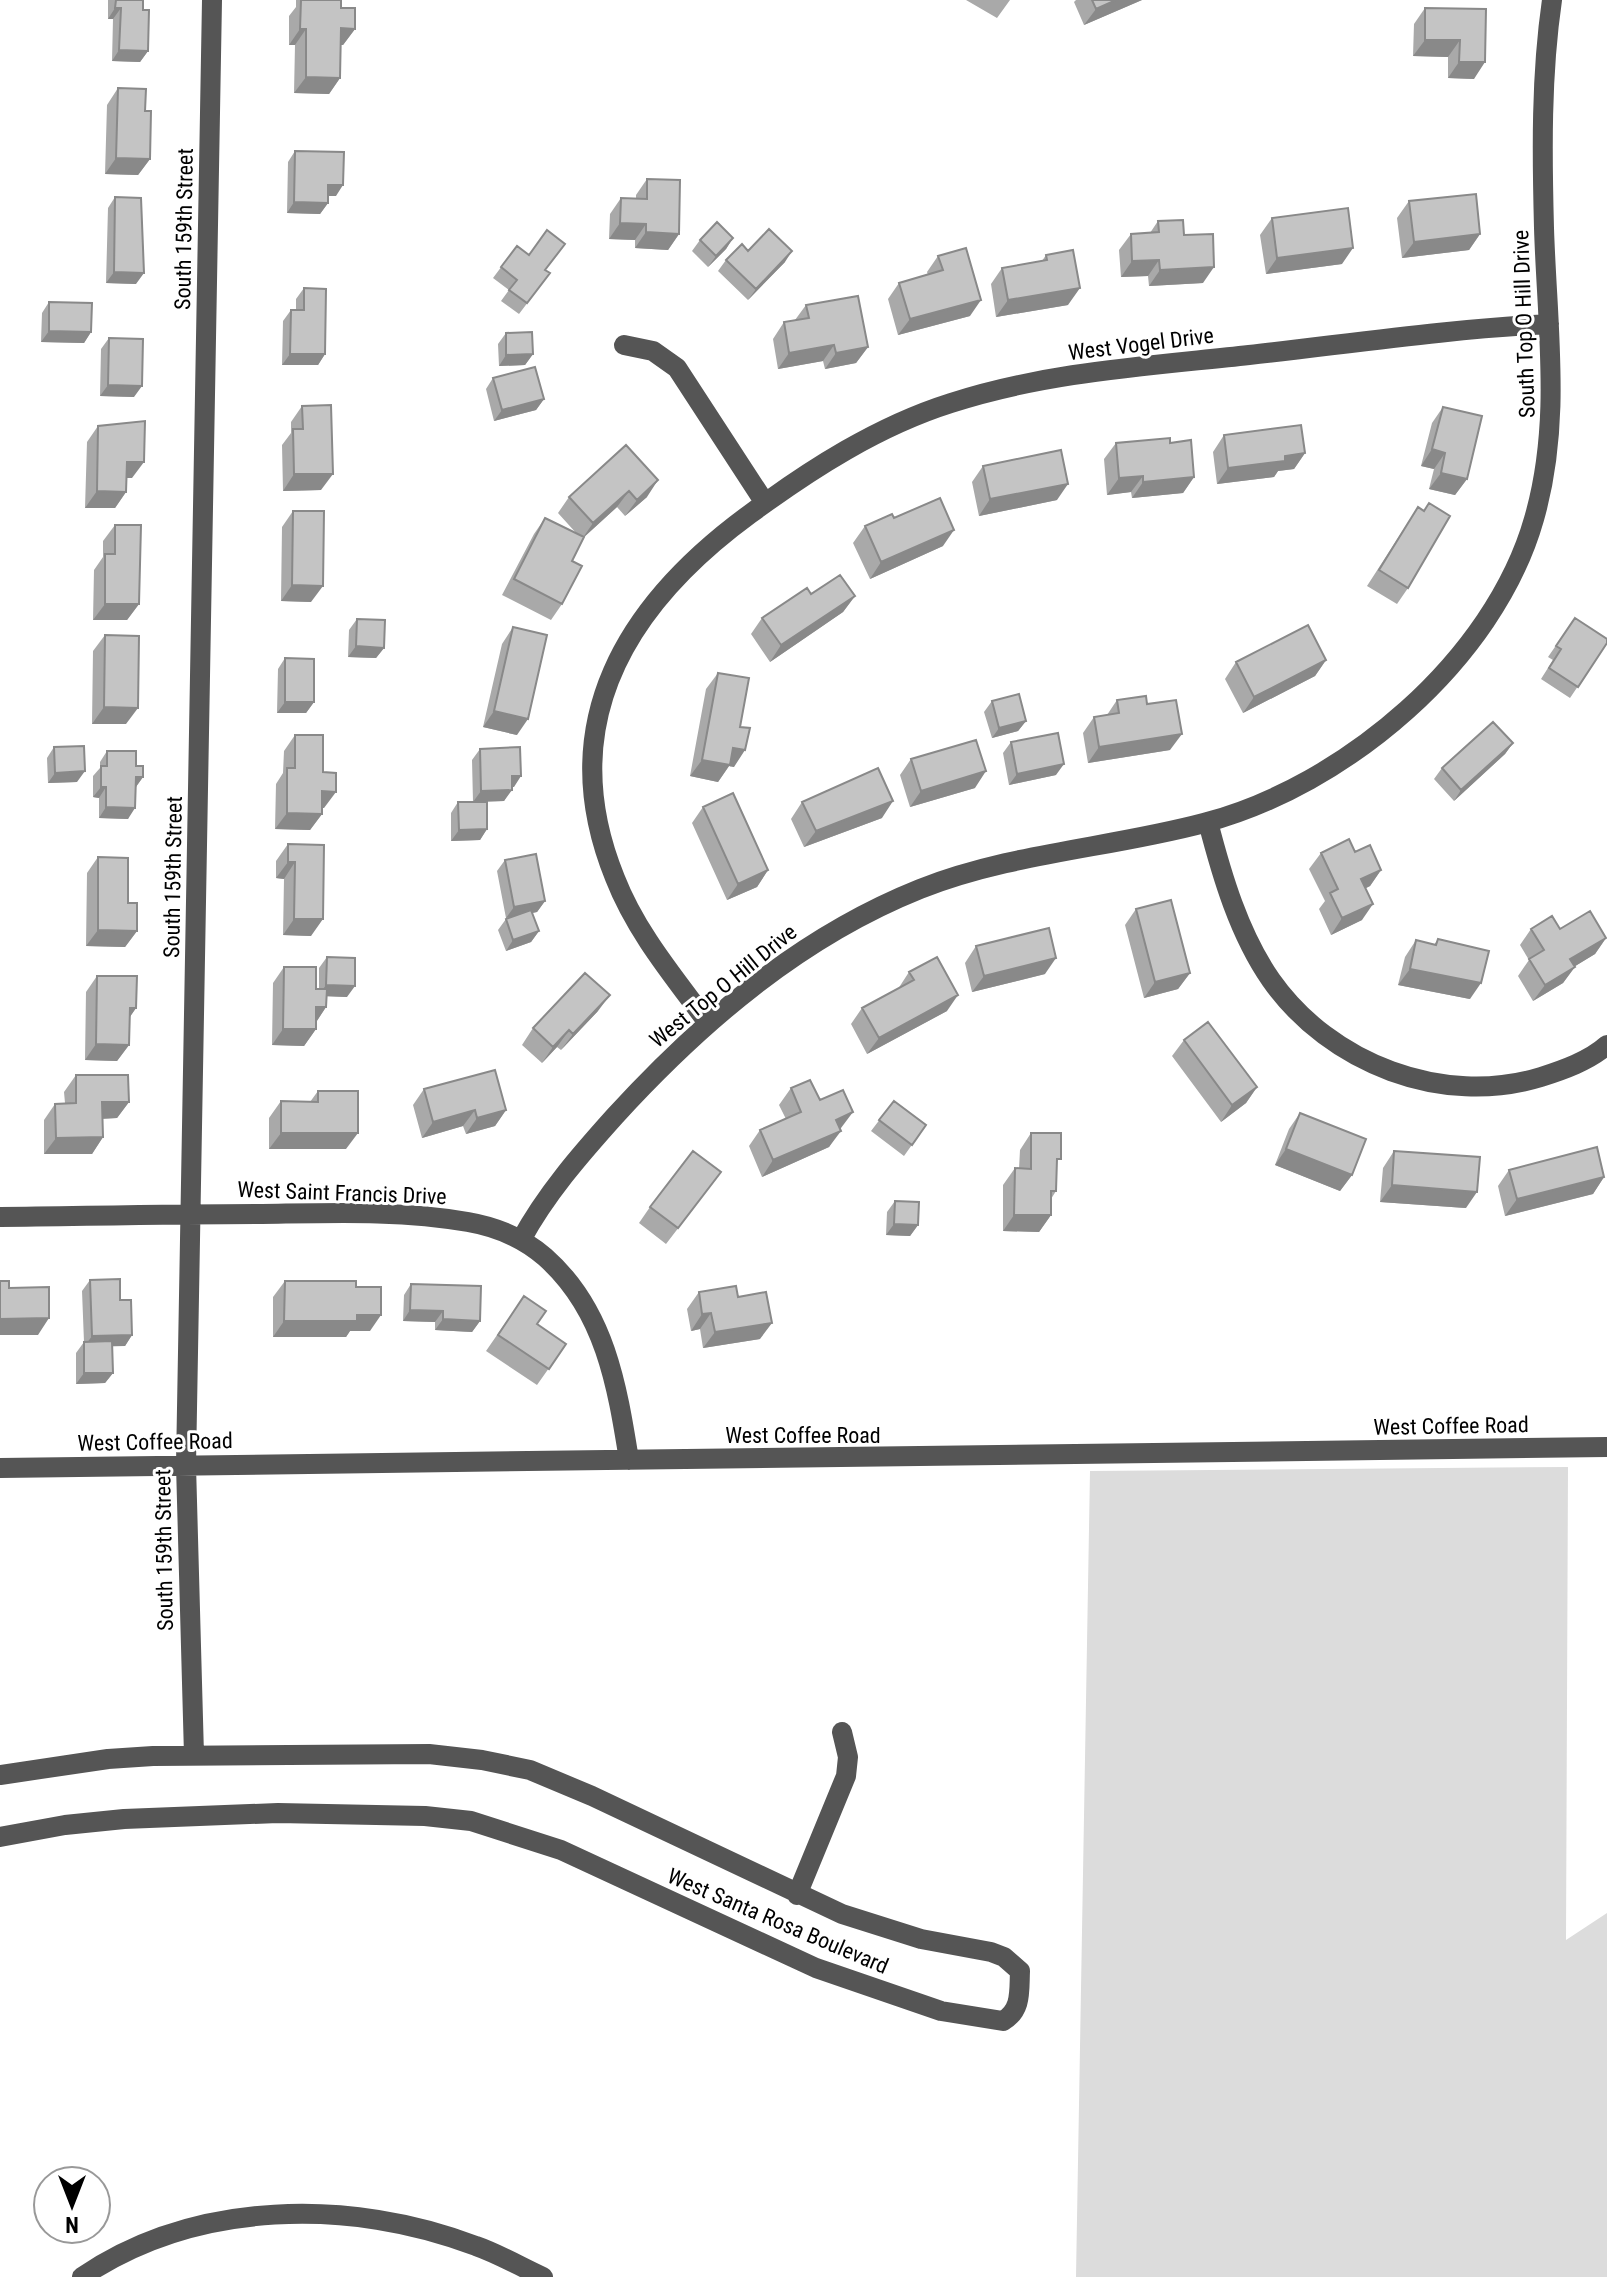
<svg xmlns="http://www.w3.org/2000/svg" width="1607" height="2277" font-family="'Roboto Condensed',sans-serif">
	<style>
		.green { fill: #dcdcdc }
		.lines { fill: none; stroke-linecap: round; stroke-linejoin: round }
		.minor { stroke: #555; stroke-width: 20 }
		.wall { fill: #a9a9a9 }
		.shaded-wall { fill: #898989 }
		.building { fill: #c4c4c4; stroke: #898989; stroke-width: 2 }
		.labels { text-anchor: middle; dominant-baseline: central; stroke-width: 6; stroke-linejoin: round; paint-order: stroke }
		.street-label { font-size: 22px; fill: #000; stroke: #fff }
	</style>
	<rect width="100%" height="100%" fill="#fff"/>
	<path class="green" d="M1568 1467 1566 1940 1607 1913V2277H1076L1090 1471Z"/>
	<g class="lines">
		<path class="minor" d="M624 345 653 351 677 368 765 503
			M1208 822C1222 876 1239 934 1271 980 1330 1064 1443 1107 1541 1077 1563 1070 1589 1061 1607 1045
			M708 1023C674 977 636 932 615 878 552 723 627 604 750 514 811 469 878 426 951 403 1046 372 1149 366 1249 355 1348 344 1449 329 1549 324
			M0 1217C87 1216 175 1214 262 1214 330 1213 401 1210 468 1222 497 1227 523 1238 545 1257 605 1310 617 1385 629 1460
			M521 1240C546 1194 580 1155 615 1116 701 1022 800 937 920 889 1011 853 1110 848 1204 823 1345 786 1494 660 1534 519 1562 422 1547 327 1544 228 1542 153 1541 75 1552 0
			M0 1468 1607 1447
			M194 1755 186 1465 212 0
			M0 1775 108 1759 153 1756 429 1754 482 1760 530 1770 592 1796 842 1914 921 1939 991 1952 1004 1957 1020 1971C1019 1991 1022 2010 1003 2021L941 2011 816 1968 561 1850 471 1821 425 1816 278 1813 124 1819 65 1825 0 1837
			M797 1895 846 1776 848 1757 842 1732
			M82 2277C195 2200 351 2198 476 2246 499 2254 521 2267 543 2277"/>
	</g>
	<path class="wall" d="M108 0H143V10L148 51 140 62 112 61 113 19H108Z
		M296 0H341V8L355 29 343 45H341L340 78 329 94 294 93 295 45H289V16L296 7Z
		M966 0H1010L997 18Z
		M1076 0H1142L1084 25 1074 2Z
		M1425 8 1486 9 1474 79 1448 78V57L1413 56 1414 24Z
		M118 88 145 111 150 159 138 175 105 174 107 105Z
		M295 151 336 196H328V203L320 214 287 213 288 162Z
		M647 179 679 234 668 250 635 248V240L609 239 610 214 621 198H636V195Z
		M115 197 136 284 106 283 108 208Z
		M1409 201 1480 234 1469 250 1402 258 1397 218Z
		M1272 218 1342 264 1266 274 1260 235Z
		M1158 221 1184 235 1203 283 1149 286 1148 276 1121 277 1119 250 1131 234 1150 233Z
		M733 238 726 249 708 267 692 251 700 240Z
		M517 246 550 273 519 314 501 301 509 290 493 278Z
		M748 251 785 262 748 300 718 271 726 260Z
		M1046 255 1068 305 996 317 991 284 1002 268 1042 261Z
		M938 256 970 316 898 335 888 299 899 283 928 275 927 272Z
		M304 288 325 354 318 365H282L283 321 291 310H296V299Z
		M49 302 91 332 84 343 41 342 42 313Z
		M806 305 868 347 856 363 825 369 823 361 778 369 773 339 784 322 795 320Z
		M506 333 533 354 525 365 499 366 498 344Z
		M109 338 134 397 100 396 101 349Z
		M493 378 544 399 536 410 494 421 486 389Z
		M302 406 321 490 283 491 282 445 291 433V422Z
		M1443 407 1467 479 1455 495 1429 489 1434 469 1421 466 1432 423Z
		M98 426 132 478H126V492L115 508H85L87 442Z
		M1224 435 1305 453 1294 469 1278 471 1274 477 1217 484 1213 452Z
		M1116 443H1170L1194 477 1183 493 1132 498 1131 492 1107 495 1104 459Z
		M626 445 647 497 625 516 617 507 584 537 572 561 562 604 551 620 502 595 534 534 545 518 577 534 558 513 569 497Z
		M983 466 1057 500 979 516 972 482Z
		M1418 507 1408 588 1397 604 1367 586Z
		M293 511 311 602 281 601 282 527Z
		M894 518 943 546 870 579 853 543 865 526Z
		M115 525 139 604 127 620H93L94 570 103 557V541Z
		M811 594 855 596 843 612 770 662 751 634 762 618Z
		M1575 618 1607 643 1570 698 1541 679 1553 660 1548 657Z
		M357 619 384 648 376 658 348 657 349 630Z
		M513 627 517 735 483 727 502 644Z
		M105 635 126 724H92L93 651Z
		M285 658 314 702 306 713H277L278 669Z
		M1326 660 1315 676 1243 713 1225 679 1236 662Z
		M718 673 740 727 734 767 729 766 718 782 690 776 706 689Z
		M1117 700 1147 704 1170 750 1088 763 1083 733 1094 717 1107 715Z
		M992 701 1026 721 1018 731 992 738 984 712Z
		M295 735 323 772 324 808H322V814L310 830 275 829 276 784 283 773 284 751Z
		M1011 742 1056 775 1009 785 1003 753Z
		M1513 743 1505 754 1454 801 1434 779 1442 768Z
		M54 747 77 782 48 783 47 758Z
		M480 749 514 787H512L504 801 473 802 472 760Z
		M107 751 136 766 143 777 136 787 128 819 99 818V798L93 797V776L100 768V762Z
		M911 759 975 788 910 807 900 775Z
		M458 802 487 829 480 840 451 841V813Z
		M802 802 882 818 804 847 791 819Z
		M703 807 768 870 757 887 727 900 692 823Z
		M288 844 324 845 311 936 283 935 284 879 276 878V861Z
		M1355 852 1381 870 1370 886 1366 888 1362 920 1331 935 1319 909 1325 901 1309 869 1321 853Z
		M98 857 128 903 137 931 125 947 86 946 87 873Z
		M505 860 545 901 537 912 532 913 539 931 531 942 506 951 498 930 506 919 511 917 506 918 497 871Z
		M1136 909 1190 973 1178 989 1144 998 1125 925Z
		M1531 929H1560L1606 938 1595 954 1575 966 1563 983 1533 1001 1518 976 1529 960 1520 945Z
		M1438 939 1470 999 1398 985 1405 957 1416 940 1434 945Z
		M976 946 1045 974 972 992 965 963Z
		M327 957 347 997 327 996 326 1007 316 1022V1029L304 1046 272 1045 273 983 284 967 316 989H319V968Z
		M909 972 947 1011 867 1054 851 1024 862 1008 898 989Z
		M97 976 136 1008 129 1018V1045L117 1061 85 1060 86 992Z
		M598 1011 561 1050 557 1047 542 1063 522 1045 533 1028Z
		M1184 1040 1257 1087 1246 1103 1221 1122 1172 1056Z
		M76 1075 129 1102 117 1118 103 1119V1137L92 1154H44V1120L55 1104 65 1103 64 1092Z
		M791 1088 820 1100 841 1128 829 1147 762 1177 749 1146 760 1130 786 1119 779 1105Z
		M424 1089 506 1110 495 1126 466 1134 463 1126 422 1138 413 1105Z
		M318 1091 346 1149H269V1118L281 1101 310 1102Z
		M894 1101 926 1125 904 1156 871 1131Z
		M1300 1113 1352 1175 1340 1191 1275 1165 1289 1129Z
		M1031 1133 1057 1165 1056 1191 1051 1199V1215L1039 1232 1003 1231V1185L1015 1168 1019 1169 1020 1150Z
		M1394 1151 1466 1208 1380 1202 1383 1168Z
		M1509 1170 1604 1177 1593 1194 1505 1216 1498 1186Z
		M709 1188 666 1244 639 1223 650 1207Z
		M895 1201 918 1225 910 1236 886 1235 887 1212Z
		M90 1280 120 1300 132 1335 125 1346H113V1373L105 1383 76 1384V1353L84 1342 82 1291Z
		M285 1281 356 1287 370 1331H350L346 1337H273V1297Z
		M411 1284 480 1321 472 1332 435 1330V1322L403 1321 404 1295Z
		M699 1292 738 1297 760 1339 703 1348 700 1329 691 1331 687 1309Z
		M524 1296 537 1324 566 1344 537 1385 486 1351Z"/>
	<path class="shaded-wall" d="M1116 0H1142L1084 25 1096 9Z
		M115 8H121L113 19H108Z
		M341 28 355 29 343 45 330 44Z
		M300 29H306L295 45H289Z
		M1425 40H1460L1448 57 1413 56Z
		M119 50 148 51 140 62 112 61Z
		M1459 62H1485L1474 79 1448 78Z
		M306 77 340 78 329 94 294 93Z
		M116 158 150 159 138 175 105 174Z
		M328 185H343L336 196H321Z
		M294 202 328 203 320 214 287 213Z
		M620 223 646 224 635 240 609 239Z
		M646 232 679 234 668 250 635 248Z
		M1480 234 1469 250 1402 258 1414 242Z
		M733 238 726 249 708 267 716 256Z
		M1353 248 1342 264 1266 274 1277 258Z
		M792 251 785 262 748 300 756 289Z
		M1159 260 1148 276 1121 277 1132 261Z
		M1214 267 1203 283 1149 286 1160 270Z
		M114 272 144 273 136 284 106 283Z
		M1080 288 1068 305 996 317 1008 300Z
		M981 300 970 316 898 335 910 319Z
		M49 331 91 332 84 343 41 342Z
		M834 345 823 361 778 369 789 353Z
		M868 347 856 363 825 369 836 353Z
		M290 354H325L318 365H282Z
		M533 354 525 365 499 366 506 355Z
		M108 385 142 386 134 397 100 396Z
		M544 399 536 410 494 421 502 410Z
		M1432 449 1445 453 1434 469 1421 466Z
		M1305 453 1294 469 1278 471 1274 477 1217 484 1228 468 1285 456Z
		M127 462H144L132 478H115Z
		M1441 473 1467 479 1455 495 1429 489Z
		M294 474H333L321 490 283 491Z
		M1143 476 1131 492 1107 495 1119 478Z
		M1194 477 1183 493 1132 498 1143 482Z
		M658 480 647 497 625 516 637 500Z
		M1068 484 1057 500 979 516 990 499Z
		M97 491 126 492 115 508H85Z
		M629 491 617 507 582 539 593 523Z
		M954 530 943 546 870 579 881 562Z
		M292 585 323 586 311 602 281 601Z
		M855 596 843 612 770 662 781 645Z
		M105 604H139L127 620H93Z
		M356 646 384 648 376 658 348 657Z
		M1326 660 1315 676 1243 713 1254 697Z
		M285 702H314L306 713H277Z
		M104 707 138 708 126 724H92Z
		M494 711 528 719 517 735 483 727Z
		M1026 721 1018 731 992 738 999 728Z
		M1182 734 1170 750 1088 763 1099 747Z
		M1513 743 1505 754 1454 801 1461 790Z
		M733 748 745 750 734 767 729 766 718 782 690 776 702 760Z
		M1064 764 1056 775 1009 785 1017 774Z
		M85 771 77 782 48 783 55 773Z
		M986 771 975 788 910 807 921 791Z
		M512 776H521L514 787H504Z
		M136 777H143L135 788Z
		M101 787H106L99 798 93 797Z
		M512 790 504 801 473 802 481 791Z
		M322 791 336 792 324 808 311 807Z
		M893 801 882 818 804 847 816 831Z
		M106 807 135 808 128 819 99 818Z
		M287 813 322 814 310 830 275 829Z
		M487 829 480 840 451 841 459 830Z
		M288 862H295L284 879 276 878Z
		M768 870 757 887 727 900 738 884Z
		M1381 870 1370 886 1350 896 1361 879Z
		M545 901 537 912 506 918 514 907Z
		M1373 904 1362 920 1331 935 1342 918Z
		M294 919H323L311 936 283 935Z
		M98 930 137 931 125 947 86 946Z
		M539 931 531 942 506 951 513 940Z
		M1606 938 1595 954 1559 976 1570 959Z
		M1056 958 1045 974 972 992 984 976Z
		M1575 967 1563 983 1533 1001 1545 985Z
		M1410 969 1481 983 1470 999 1398 985Z
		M1190 973 1178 989 1144 998 1155 982Z
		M326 985 355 986 347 997 318 996Z
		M610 995 598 1011 561 1050 573 1034Z
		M958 995 947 1011 867 1054 879 1038Z
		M316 1007H326L315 1024Z
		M130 1008H136L125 1024Z
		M283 1029H316L304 1046 272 1045Z
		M569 1030 557 1047 542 1063 553 1047Z
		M96 1044 129 1045 117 1061 85 1060Z
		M1257 1087 1246 1103 1221 1122 1232 1105Z
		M102 1102H129L117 1118 91 1119Z
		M475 1110 463 1126 422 1138 433 1122Z
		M506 1110 495 1126 466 1134 477 1118Z
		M853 1112 841 1128 824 1136 836 1120Z
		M841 1131 829 1147 762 1177 773 1160Z
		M281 1133H358L346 1149H269Z
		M103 1137 92 1154H44L56 1138Z
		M1286 1149 1352 1175 1340 1191 1275 1165Z
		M1604 1177 1593 1194 1505 1216 1517 1199Z
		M1392 1185 1477 1192 1466 1208 1380 1202Z
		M1014 1215H1051L1039 1232 1003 1231Z
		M894 1224 918 1225 910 1236 886 1235Z
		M410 1310 443 1311 435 1322 403 1321Z
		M711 1313 700 1329 691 1331 702 1314Z
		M357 1315H381L370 1331H350L346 1337H273L284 1321Z
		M49 1318 38 1335H0V1319Z
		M443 1319 480 1321 472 1332 435 1330Z
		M772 1323 760 1339 703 1348 715 1332Z
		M132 1335 125 1346 84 1347 92 1336Z
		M84 1373H113L105 1383 76 1384Z"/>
	<path class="building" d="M116 0H143V10H149L148 51 119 50 121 8H115Z
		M301 0H341V8H355V29L341 28 340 78 306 77V29H300Z
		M1092 0H1116L1096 9Z
		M1425 8 1486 9 1485 62H1459L1460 40H1425Z
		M118 88 146 89 145 111H151L150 159 116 158Z
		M295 151 344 152 343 185H328V203L294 202Z
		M647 179 680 180 679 234 646 232V224L620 223 621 198 647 199Z
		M1476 194 1480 234 1414 242 1409 201Z
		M115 197 141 198 144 273 114 272Z
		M1348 208 1353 248 1277 258 1272 218Z
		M1183 220 1184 235 1213 234 1214 267 1160 270 1159 260 1132 261 1131 234 1159 232 1158 221Z
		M717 222 733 238 716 256 700 240Z
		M769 229 792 251 756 289 726 260 742 244 748 251Z
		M547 230 565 244 545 270 550 273 527 303 509 290 517 280 501 267 517 246 529 255Z
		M966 248 981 300 910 319 899 283 943 270 938 256Z
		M1073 250 1080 288 1008 300 1002 268 1047 260 1046 255Z
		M304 288 326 289 325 354H290L291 310H304Z
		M858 296 868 347 836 353 834 345 789 353 784 322 809 318 806 305Z
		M49 302 92 303 91 332 49 331Z
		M532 332 533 354 506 355V333Z
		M109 338 143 339 142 386 108 385Z
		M535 367 544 399 502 410 493 378Z
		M331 405 333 474H294L293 429H303L302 406Z
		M1443 407 1482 416 1467 479 1441 473 1445 453 1432 449Z
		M145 421 144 462H127L126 492 97 491 98 426Z
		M1301 425 1305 453 1285 456V461L1228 468 1224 435Z
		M1170 438V443L1191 440 1194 477 1143 482V476L1119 478 1116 443Z
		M626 445 658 480 637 500 629 491 593 523 569 497Z
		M1061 450 1068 484 990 499 983 466Z
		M940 498 954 530 881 562 865 526 892 514 894 518Z
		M1429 503 1450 516 1408 588 1379 570 1418 507 1424 511Z
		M293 511H324L323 586 292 585Z
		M545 518 584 537 572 561 582 566 562 604 514 579Z
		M115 525H141L139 604H105V554H115Z
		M840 575 855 596 781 645 762 618 807 588 811 594Z
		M1575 618 1607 639V643L1578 687 1549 668 1561 649 1556 646Z
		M357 619 385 620 384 648 356 646Z
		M1308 625 1326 660 1254 697 1236 662Z
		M513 627 547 635 528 719 494 711Z
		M105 635 139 636 138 708 104 707Z
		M285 658 314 659V702H285Z
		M718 673 749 678 740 727 750 728 745 750 733 748 730 765 702 760Z
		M1019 694 1026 721 999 728 992 701Z
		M1146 696 1147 704 1176 700 1182 734 1099 747 1094 717 1119 713 1117 700Z
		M1493 722 1513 743 1461 790 1442 768Z
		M1058 733 1064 764 1017 774 1011 742Z
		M295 735H323V772L336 773V792L322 791V814L287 813V768H295Z
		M976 740 986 771 921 791 911 759Z
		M84 746 85 771 55 773 54 747Z
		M520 747 521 776H512V790L481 791 480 749Z
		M107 751H136V766H143V777H136L135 808 106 807V787H101V766H107Z
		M878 768 893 801 816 831 802 802Z
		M733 793 768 870 738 884 703 807Z
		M458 802H487V829L459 830Z
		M1349 839 1355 852 1370 845 1381 870 1361 879 1373 904 1342 918 1330 893 1338 889 1321 853Z
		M288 844 324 845 323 919H294L295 862H288Z
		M536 854 545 901 514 907 505 860Z
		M98 857 128 858V903H137V931L98 930Z
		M1171 900 1190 973 1155 982 1136 909Z
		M531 910 539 931 513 940 506 919Z
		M1590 911 1606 938 1570 959 1575 967 1545 985 1529 959 1544 950 1531 929 1552 916 1560 929Z
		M1049 928 1056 958 984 976 976 946Z
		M1438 939 1489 951 1481 983 1410 969 1416 940 1436 945Z
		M327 957 355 958V986L326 985Z
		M937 957 958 995 879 1038 862 1008 914 980 909 972Z
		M284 967H316V989H327L326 1007H316V1029H283Z
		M585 973 610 995 573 1034 569 1030 553 1047 533 1028Z
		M97 976H137L136 1008H130L129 1045 96 1044Z
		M1208 1022 1257 1087 1232 1105 1184 1040Z
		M495 1070 506 1110 477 1118 475 1110 433 1122 424 1089Z
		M76 1075H128L129 1102H102L103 1137 56 1138 55 1104 76 1103Z
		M810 1080 820 1100 843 1090 853 1112 836 1120 841 1131 773 1160 760 1130 801 1112 791 1088Z
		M318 1091H358V1133H281V1101L318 1102Z
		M894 1101 926 1125 912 1145 879 1120Z
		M1300 1113 1366 1139 1352 1175 1286 1149Z
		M1031 1133H1061V1159H1057L1056 1191H1051V1215H1014L1015 1168 1031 1169Z
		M1597 1147 1604 1177 1517 1199 1509 1170Z
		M693 1151 721 1172 678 1228 650 1207Z
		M1394 1151 1480 1157 1477 1192 1392 1185Z
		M895 1201 919 1202 918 1225 894 1224Z
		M120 1279V1300H131L132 1335 92 1336 90 1280Z
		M0 1281H9V1288L49 1287V1318L0 1319Z
		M285 1281H356V1287H381V1315H357V1321H284Z
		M411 1284 481 1286 480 1321 443 1319V1311L410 1310Z
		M736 1286 738 1297 766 1292 772 1323 715 1332 711 1313 702 1314 699 1292Z
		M524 1296 546 1311 537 1324 566 1344 549 1369 498 1335Z
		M112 1341 113 1373H84V1342Z"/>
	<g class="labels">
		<g class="street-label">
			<text transform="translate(184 229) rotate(-89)">South 159th Street</text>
			<text transform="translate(1524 324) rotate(-92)">South Top O Hill Drive</text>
			<text transform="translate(1141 344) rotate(-7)">West Vogel Drive</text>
			<text transform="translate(173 877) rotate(-89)">South 159th Street</text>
			<text transform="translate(723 986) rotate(-39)">West Top O Hill Drive</text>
			<text transform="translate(342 1193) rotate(2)">West Saint Francis Drive</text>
			<text transform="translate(1451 1426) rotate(-1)">West Coffee Road</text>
			<text x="803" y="1435">West Coffee Road</text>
			<text transform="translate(155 1442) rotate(-1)">West Coffee Road</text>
			<text transform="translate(164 1550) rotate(-91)">South 159th Street</text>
			<text transform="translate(778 1921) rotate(23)">West Santa Rosa Boulevard</text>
		</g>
	</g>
	<g transform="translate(72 2205) rotate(180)"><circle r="38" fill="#ffffff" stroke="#999999" stroke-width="2"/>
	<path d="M0-6L14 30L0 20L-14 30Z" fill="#000000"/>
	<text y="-12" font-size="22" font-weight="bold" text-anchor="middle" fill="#000000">N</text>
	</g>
</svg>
